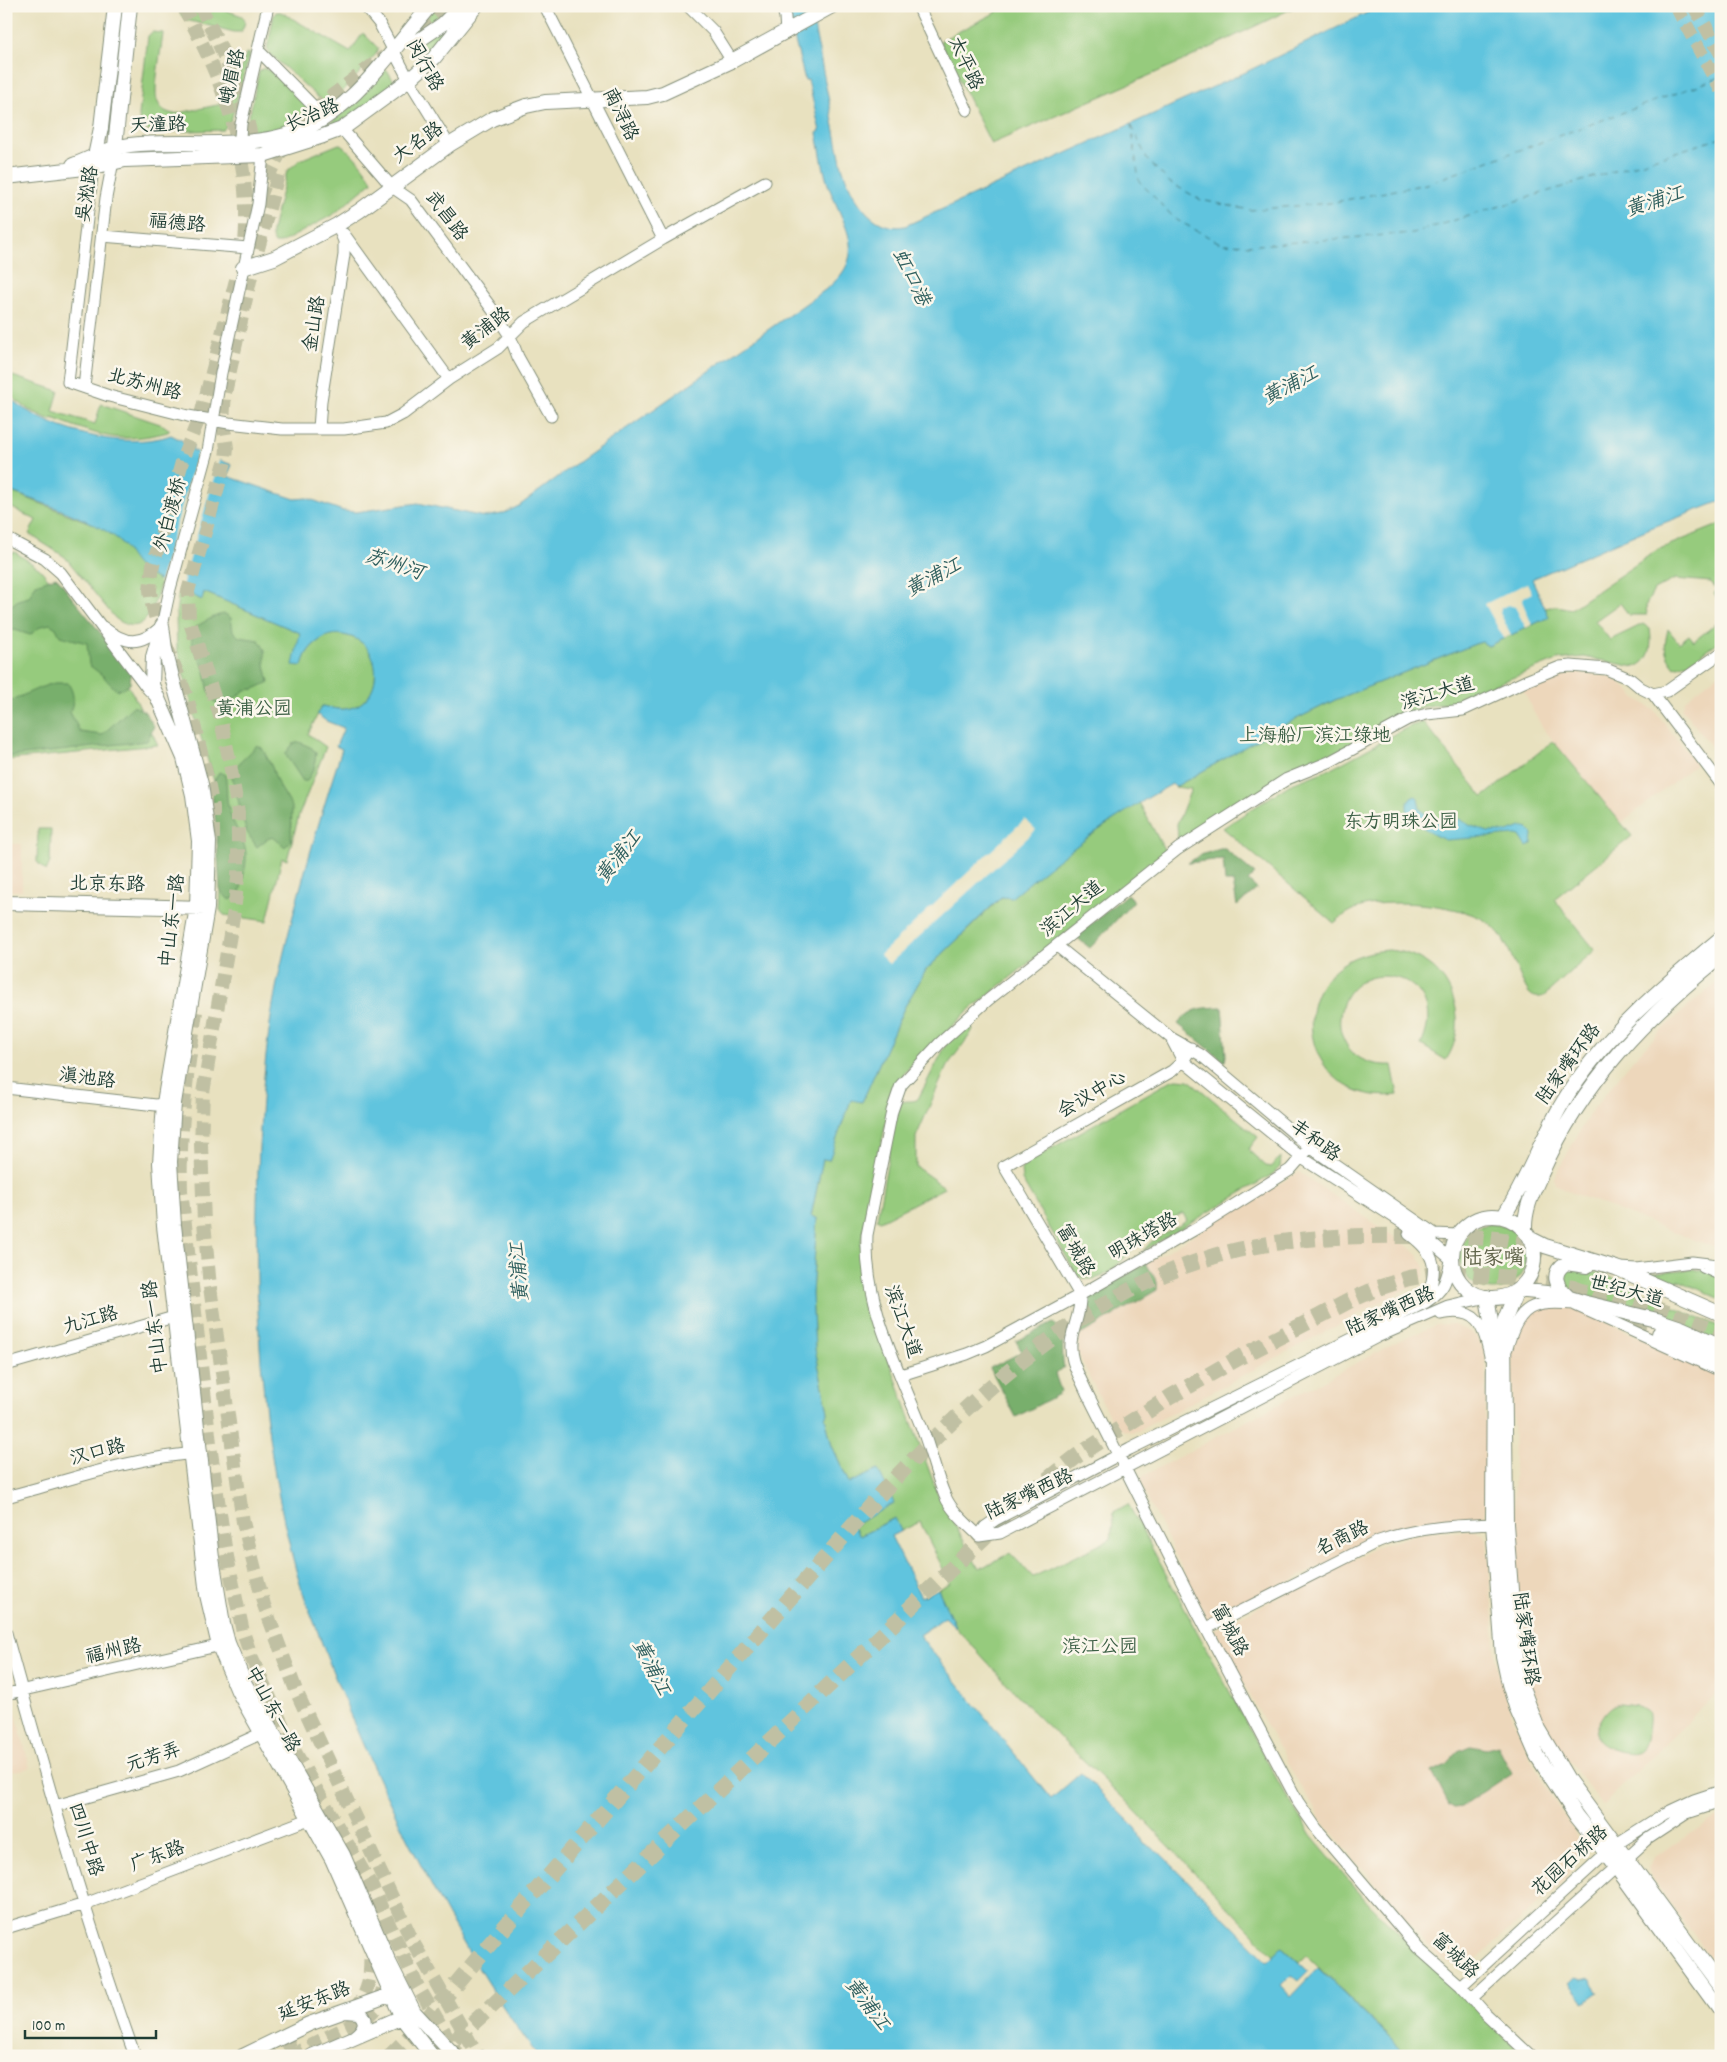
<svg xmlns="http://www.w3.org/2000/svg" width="1727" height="2062" font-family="Dekko,'LXGW WenKai TC',sans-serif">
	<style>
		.built { fill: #edd7bb }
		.green { fill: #96cb7d; stroke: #5a8458 }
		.forest { fill: #78af6c; stroke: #4c7650 }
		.water { fill: #60c4de; stroke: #408089 }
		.pier { fill: #e8e1bf }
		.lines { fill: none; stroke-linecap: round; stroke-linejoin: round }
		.ferry { stroke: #2f5f5e; stroke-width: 1; stroke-dasharray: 6 5; stroke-linecap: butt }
		.major-tunnel { stroke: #c0c0a3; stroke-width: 14; stroke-dasharray: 14 7; stroke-linecap: butt }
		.highway-tunnel { stroke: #c0c0a3; stroke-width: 16; stroke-dasharray: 16 8; stroke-linecap: butt }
		.minor-casing { stroke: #848f7a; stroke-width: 13 }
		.major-casing { stroke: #848f7a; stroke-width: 16 }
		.highway-casing { stroke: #848f7a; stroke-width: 18 }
		.minor { stroke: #fff; stroke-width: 11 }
		.major { stroke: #fff; stroke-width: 14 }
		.highway { stroke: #fff; stroke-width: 16 }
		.labels { text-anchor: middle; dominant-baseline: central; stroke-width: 5; stroke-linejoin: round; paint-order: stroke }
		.street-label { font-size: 19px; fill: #1f3d34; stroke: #fbf7ec }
		.park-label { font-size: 19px; fill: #3d6046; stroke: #fbf7ec }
		.water-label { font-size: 20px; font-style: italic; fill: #2f5f5e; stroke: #fbf7ec }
		.quarter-label { font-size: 21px; fill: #5f6349; stroke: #fbf7ec }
	</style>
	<rect width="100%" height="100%" fill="#fbf7ec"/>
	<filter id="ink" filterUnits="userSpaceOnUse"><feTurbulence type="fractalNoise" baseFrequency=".02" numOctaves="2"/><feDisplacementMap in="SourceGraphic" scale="10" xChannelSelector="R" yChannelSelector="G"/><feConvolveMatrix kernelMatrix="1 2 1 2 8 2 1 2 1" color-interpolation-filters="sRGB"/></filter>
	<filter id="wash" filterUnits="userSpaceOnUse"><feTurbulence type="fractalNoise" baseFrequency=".0096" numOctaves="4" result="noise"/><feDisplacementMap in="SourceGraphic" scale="20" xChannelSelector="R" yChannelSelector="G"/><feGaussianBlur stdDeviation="1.12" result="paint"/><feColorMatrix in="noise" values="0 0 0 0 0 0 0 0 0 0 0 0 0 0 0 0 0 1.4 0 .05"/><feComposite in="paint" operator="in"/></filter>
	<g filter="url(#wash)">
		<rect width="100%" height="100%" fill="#e8e1bf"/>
		<path class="built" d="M1721 672V759L1682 709 1685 700Z
			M1578 673 1606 676 1617 680 1625 687 1636 698 1654 710 1696 764 1621 823 1543 728 1533 711 1523 689 1552 678Z
			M6 844H22V891H6Z
			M1721 979V1250L1565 1190 1555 1183 1554 1178 1589 1114 1635 1057 1668 1024Z
			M1299 1172 1415 1251 1425 1267V1274L1421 1281 1138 1431 1132 1432 1119 1429 1114 1425 1094 1386 1078 1353 1080 1332 1090 1297Z
			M1569 1306 1721 1373V1695L1714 1696 1603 1805 1556 1745 1540 1715 1524 1659 1518 1585 1515 1530 1512 1345 1522 1319 1533 1309Z
			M1451 1324 1469 1331 1476 1337 1482 1346 1486 1358 1485 1515 1478 1518 1422 1522 1397 1529 1208 1621 1142 1487 1141 1480 1143 1476 1402 1339 1437 1325Z
			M1477 1531 1484 1534 1487 1540 1496 1659 1508 1705 1530 1758 1544 1784 1574 1831 1579 1844 1578 1858 1573 1869 1565 1879 1478 1958 1467 1964 1456 1965 1445 1961 1435 1954 1324 1823 1303 1791 1214 1630 1381 1545 1423 1533Z
			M6 1701 14 1706 30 1768 6 1773Z
			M1721 1815V1972L1652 1878 1649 1866 1655 1856Z"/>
		<path class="green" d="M181 6H214L242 16C247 21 244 26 241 32H234L186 20 181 15Z
			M436 6H455L453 21 460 20 423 62H420L409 41Z
			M995 6H1297L1185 60 991 144 940 41 997 12Z
			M276 12H281L350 52 363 33 378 48 376 54 338 97 330 101 321 100 269 53 267 49 274 15Z
			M152 32 163 33C162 46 153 89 157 100 160 109 165 112 174 114L227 103 232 99 246 53 250 54 231 120 223 130 154 132C143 130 139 125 139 115L148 36Z
			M263 68 272 72 310 108 313 115 309 121 258 133H252L247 126 259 72Z
			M384 70H387L394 81 393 85 349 120 324 129 373 85Z
			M339 144C347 146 370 173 372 182L334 214 281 243H275L272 238V230L287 171 300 160Z
			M6 374 59 391 53 411 95 424 101 404 163 425 170 430 168 432C117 445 99 435 52 418L51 420 29 410 7 393Z
			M9 491 98 526 116 537 128 551 139 567 161 581C154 604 147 642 115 618L65 557 29 534 36 520 6 505Z
			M1721 524V603L1714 594 1717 590 1711 582 1675 579 1654 590 1646 605 1647 615H1629L1620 603 1595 621 1610 640 1643 624 1650 629C1652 644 1652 661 1635 667L1584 657 1557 660 1449 703 1421 707 1183 840H1178L1177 824 1191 789 1175 787 1276 729 1335 700 1475 644 1482 642 1488 646 1549 617 1545 608 1557 606 1571 609 1657 550Z
			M15 552 40 569 102 643 133 694 158 745 6 760V555Z
			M179 589 202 600 204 592 300 633 302 666C305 652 312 644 325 637 331 634 337 634 343 635 387 641 385 705 345 709 337 710 329 707 322 706L308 734 326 747 299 815 287 860 282 858 267 921 224 915 220 910 222 867 216 788 194 714 177 649 176 614Z
			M1721 620V640L1690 662 1675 667C1663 652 1664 648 1668 629L1679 643 1689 635 1694 641Z
			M1423 722 1483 797 1553 741 1632 836 1554 899 1595 950 1544 996C1538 998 1534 998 1529 993 1515 972 1510 940 1490 924 1466 904 1392 899 1364 906 1352 909 1342 916 1334 923L1223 828 1289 785 1333 768 1408 727Z
			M1139 802 1166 853 966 1013 913 1063 897 1082 892 1093 861 1241 866 1291 870 1308 937 1492 979 1569 1010 1553 1033 1577 1111 1539 1114 1512 1128 1504 1280 1785 1311 1836 1368 1903 1524 2056H1409L1307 1956 1300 1963 1282 1947 1274 1955 1123 1798 1035 1714 956 1628 938 1589 950 1583 920 1522 901 1531 894 1518 860 1536 853 1526 849 1483 832 1446 825 1417 828 1412 815 1349 812 1294 817 1218 811 1217 823 1158 829 1159 851 1099 862 1102 904 1008 926 970 1002 897H1011L1063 855Z
			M38 829H51L50 862 46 871 37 862Z
			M1388 950C1398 951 1408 953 1418 958 1455 976 1469 1025 1446 1060L1421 1045C1454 974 1356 952 1342 1007 1338 1020 1339 1032 1346 1044 1355 1060 1374 1066 1392 1065L1398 1095C1294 1108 1275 957 1388 950Z
			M969 1024 973 1029 970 1035 947 1066 916 1137V1167L943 1186 944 1188 880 1221 877 1219 896 1115 901 1103C906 1099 913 1103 918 1099L947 1043Z
			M1177 1079 1189 1080 1258 1137 1248 1150 1266 1166 1270 1167 1281 1157 1280 1167 1273 1174 1143 1251 1151 1242 1187 1221 1183 1213C1172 1219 1158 1224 1148 1232 1130 1247 1106 1293 1077 1275L1022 1180 1021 1170 1024 1164 1172 1080Z
			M1460 1257a33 33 0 1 1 66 0a33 33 0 1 1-66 0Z
			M1568 1267C1599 1268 1629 1286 1657 1300 1678 1310 1699 1319 1721 1327V1342L1569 1292 1559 1275Z
			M1693 1269 1721 1274V1299L1678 1280 1675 1286 1646 1273Z
			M1620 1703 1636 1705 1647 1712C1649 1718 1648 1725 1647 1732 1645 1755 1635 1755 1616 1750 1599 1745 1589 1738 1600 1720 1605 1711 1610 1705 1620 1703Z"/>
		<path class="forest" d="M56 577C64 584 66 591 73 599 93 623 112 647 131 673L130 684 122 689 116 690 102 675 89 665 87 643 60 636 56 628 50 624 41 626 30 635 15 630 6 631V610L18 600 29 597 36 584Z
			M225 614 231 618 233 631 239 637 259 640 265 650V665L269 682 254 689 245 690 237 697 217 704C206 693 208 681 204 668 197 650 180 634 204 622 212 618 216 615 225 614Z
			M55 683H68C75 695 74 700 70 712L80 732 102 735 133 706 144 711 154 726 147 741 6 757V703C23 696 38 687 55 683Z
			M299 742 312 748 316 753 314 769 307 781H303L285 754 293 744Z
			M257 745 262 748 272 767 277 782 292 807 291 841 285 847 273 837 267 839 257 847 246 831 231 772C239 762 249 755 257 745Z
			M219 772 225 775C228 788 225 799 230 813 234 827 244 838 246 853 247 868 241 881 240 896L229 900 220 890 216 825 211 787Z
			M1220 849H1225L1255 874 1248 881 1257 889 1237 906 1233 882H1225L1223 859 1188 863 1200 855Z
			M1127 894 1134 901 1090 948 1076 937Z
			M1222 1007 1226 1055 1225 1062 1178 1024C1192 1007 1202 1008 1222 1007Z
			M1146 1263 1157 1282V1290L1080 1335 1088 1302 1092 1296Z
			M1053 1323C1068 1333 1060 1351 1064 1367L1055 1374 1061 1391 1059 1394 1016 1417 990 1368 1022 1352 1016 1341Z
			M1471 1746 1486 1749 1498 1746 1512 1773 1461 1807 1454 1808 1449 1805 1432 1772 1446 1765 1459 1751Z"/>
		<path class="water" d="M786 6H810L842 167C851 195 871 233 905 226L1244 73 1381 6H1721V501L1648 529 1532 579 1549 617 1488 646 1482 642 1475 644 1335 700 1276 729 1175 787 1172 784C1114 816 1062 855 1011 898L1001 897 926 970 904 1008 862 1102 851 1100 829 1160 823 1159 811 1216 817 1218 812 1294 815 1349 828 1412 825 1417 832 1446 849 1483 878 1470 894 1503 853 1526 860 1536 895 1518 901 1531 891 1536 921 1597 938 1589 956 1628 945 1617 919 1635 1051 1799 1081 1773 1136 1828 1144 1844 1160 1853 1267 1961 1282 1947 1308 1971 1298 1981 1292 1976 1282 1986 1291 1996 1318 1968 1409 2056H538C480 1980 429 1885 388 1799 361 1743 337 1685 316 1627 309 1609 302 1592 297 1574 259 1436 252 1291 259 1148 262 1093 266 1037 277 983 294 904 317 827 342 749L336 746 344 728 326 721 317 714 322 706C329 707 337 710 345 709 385 705 387 641 343 635 337 634 331 634 325 637 312 644 305 652 302 666L293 665 300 633 204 592 202 600C186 592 150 579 138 566 129 557 125 544 115 537 89 518 37 501 6 490V395C42 429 124 452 171 435L193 446 192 450 232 465 227 476 295 499 307 498 343 511 356 512 418 503 484 517 502 514 519 506 574 465 825 290C874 253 839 222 826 178 822 163 820 148 817 133L820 131 808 80H805Z
			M1416 796 1418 798 1420 809 1432 821 1447 824 1458 819H1462L1469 825 1488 832H1508L1521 827 1527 828 1533 834 1532 844 1527 847 1520 836 1516 835 1445 840 1434 835 1421 826 1407 811V804L1411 798Z
			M1576 1979 1582 1981 1590 1979 1599 1992 1585 2002 1570 1983Z"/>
		<path class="pier" d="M198 450 220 458 180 593 159 583Z
			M1527 583 1532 593 1524 597 1522 601 1532 625 1526 628 1515 607 1508 605 1501 608 1500 613 1511 635 1504 639 1485 604Z
			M1025 819 1036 830 889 964 880 955Z"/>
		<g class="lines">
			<path class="ferry" d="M1131 124 1139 181 1175 219 1222 244 1258 245 1413 233 1721 138
				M1132 126 1147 159 1169 182 1201 200 1250 210 1330 203 1426 184 1721 77"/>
		</g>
	</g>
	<g filter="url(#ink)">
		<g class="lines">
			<path class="major-tunnel" d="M183 6C224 82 252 156 245 243
				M200 6C224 51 245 101 254 151
				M1676 6 1721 90
				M1694 6 1721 54
				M403 43 435 18 445 6
				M278 175 253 267 225 393 223 421 227 448 226 459 188 591 189 619 219 712 229 758 238 812V878L234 911 203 1093 201 1144 204 1222 210 1287 243 1522 264 1605 297 1693 414 1944 478 2056
				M259 199C272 165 286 136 313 110L385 56
				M213 839V807L206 773 187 697 157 623 152 604 150 590 153 565 184 455 202 411 236 280
				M196 1012C187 1072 179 1130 181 1190L211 1452 225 1547 243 1632 252 1659 295 1752 371 1885 416 1983 457 2053
				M1573 1288 1654 1307 1721 1331
				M352 2010C372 1995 371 1966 370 1944
				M263 2056 299 2035
				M290 2056 367 2017 377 2007 383 1989"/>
			<path class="highway-tunnel" d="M390 2056 421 2026 488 1946 883 1491C974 1395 1083 1295 1212 1257 1270 1239 1339 1235 1399 1236 1448 1236 1499 1234 1545 1250
				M437 2056 493 2005 1034 1490 1077 1456 1170 1397 1240 1357 1353 1299 1378 1288 1409 1278 1440 1273H1458L1511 1278 1573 1288 1593 1297 1625 1318 1660 1334"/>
			<g class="minor-casing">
				<path id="minor" d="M365 6 379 23 409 80 449 145
					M545 6 663 239
					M688 6 713 31 732 61
					M782 6 785 17 786 33
					M918 6 967 110
					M258 50 325 118
					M342 129 392 187 411 200 492 309 510 336 518 357 551 416
					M239 150 241 124 268 6
					M93 167 68 382 109 396 188 416 229 423 282 429H344L386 423 403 414 449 379 498 348 524 322 663 239 765 182
					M344 234 449 379
					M102 236 248 248
					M84 387 106 198 113 161
					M319 429 321 401 344 255V241L337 225
					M6 538 45 559 61 573 148 689 156 697
					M103 627C126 645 140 646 162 626L170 589 208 451 221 373 258 204 263 155
					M1653 694 1721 784
					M1057 946 1171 1038 1201 1055 1310 1147 1435 1234 1457 1235
					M1171 1038 1183 1061 1302 1158 1425 1237 1451 1259
					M1191 1048 1183 1061 1172 1071 1004 1166 1080 1295C1081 1311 1075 1322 1072 1337 1067 1357 1079 1375 1087 1393L1197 1611 1298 1802 1316 1828 1418 1948 1461 1986 1484 2012 1531 2056
					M6 1088 156 1105 164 1103
					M1409 1234C1439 1256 1437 1269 1426 1302
					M1703 1267 1721 1275
					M1620 1268 1636 1269 1692 1262 1717 1265
					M1573 1304 1721 1371
					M1441 1314C1477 1306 1484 1326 1490 1356
					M1507 1348C1519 1304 1533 1301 1575 1304
					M6 1365 181 1315
					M901 1375 967 1354 986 1346 1080 1295 1199 1227 1290 1170 1310 1147
					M6 1497C70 1480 133 1457 199 1453
					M979 1536C967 1524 952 1512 945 1496 936 1475 931 1452 923 1431 898 1367 864 1305 867 1235L892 1111 901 1085 940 1043 988 1000 1178 849 1287 779 1329 762 1408 719 1427 714 1463 710 1528 680 1560 667 1571 666 1606 669 1630 679 1641 688 1653 694 1667 691 1721 653
					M979 1536 1000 1533 1377 1337 1448 1306 1487 1297
					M979 1536 985 1527 995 1520 1130 1449 1426 1302C1444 1290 1446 1282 1451 1261
					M1207 1628 1379 1541C1417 1527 1459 1525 1500 1524
					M6 1633C45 1775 85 1917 135 2056
					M6 1694 226 1644
					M55 1806 179 1771 260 1734
					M6 1928 85 1904 317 1816
					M1461 1986 1615 1845 1664 1814 1694 1800 1721 1791
					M1472 1998 1646 1840 1687 1813 1721 1802"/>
			</g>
			<g class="major-casing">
				<path id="major" d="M418 41 443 24 461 6
					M114 155 130 6
					M94 161 101 128 115 6
					M73 165C93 158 109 147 130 145 195 138 264 155 323 119 364 93 398 43 430 6
					M6 177 93 167 125 160 263 155 323 136 342 129 409 80 434 58 476 6
					M243 268 274 258 337 225 359 211 449 145 492 119 526 106 545 102 626 98 647 97 663 93 732 61 832 6
					M162 626 165 649 172 677 201 784 209 842 207 908 174 1103 170 1162 174 1225 212 1558 223 1624 228 1643 245 1684 343 1855 388 1960 414 2012 455 2056
					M161 629 153 657 152 685 184 758 193 795 199 841 197 907 164 1103 160 1163 164 1226 207 1595 219 1646 238 1691 332 1859 402 2018 432 2056
					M6 903 205 908
					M1452 1257a41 41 0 1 1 82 0a41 41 0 1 1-82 0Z
					M1503 1217C1527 1181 1541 1139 1563 1102 1603 1036 1662 987 1721 938
					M1525 1231C1524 1208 1534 1190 1543 1170 1582 1082 1647 1016 1721 956
					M1529 1238 1545 1246 1616 1268 1721 1314
					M1517 1290 1505 1319 1504 1332 1506 1524 1516 1655 1520 1682 1538 1729 1569 1781 1721 1987
					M1517 1290 1556 1294 1586 1303 1657 1320 1681 1328 1721 1346
					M1487 1297 1494 1340 1493 1524 1503 1656 1509 1684 1517 1710 1537 1756 1577 1817 1606 1853 1721 2012
					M1568 1297C1556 1286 1550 1273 1566 1263L1587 1266
					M346 2011 358 2012C370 2020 364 2030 355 2037
					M243 2056 309 2024 398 1992
					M312 2056 409 2014"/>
			</g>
			<g class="highway-casing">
				<path id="highway" d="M1660 1334 1721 1361"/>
			</g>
			<use href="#minor" class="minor"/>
			<use href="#major" class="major"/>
			<use href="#highway" class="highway"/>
		</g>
	</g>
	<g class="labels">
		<g class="street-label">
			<text transform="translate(964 64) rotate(65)">太平路</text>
			<text transform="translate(423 66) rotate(61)">闵行路</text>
			<text transform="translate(234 77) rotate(-77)">峨眉路</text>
			<text transform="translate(619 115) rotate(64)">南浔路</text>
			<text transform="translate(313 117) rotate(-23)">长治路</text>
			<text transform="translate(158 127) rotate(-2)">天潼路</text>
			<text transform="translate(419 144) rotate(-35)">大名路</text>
			<text transform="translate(89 194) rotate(-81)">吴淞路</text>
			<text transform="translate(445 217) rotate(53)">武昌路</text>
			<text transform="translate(177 225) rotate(5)">福德路</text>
			<text transform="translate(316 324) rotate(-81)">金山路</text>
			<text transform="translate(487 330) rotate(-38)">黄浦路</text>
			<text transform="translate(144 386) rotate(15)">北苏州路</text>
			<text transform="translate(172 515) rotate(-75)">外白渡桥</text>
			<text transform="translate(1438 695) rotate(-16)">滨江大道</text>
			<text transform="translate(107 886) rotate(1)">北京东路</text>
			<text transform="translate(1073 910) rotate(-40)">滨江大道</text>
			<text transform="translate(174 921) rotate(-83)">中山东一路</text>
			<text transform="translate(1570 1065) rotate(-54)">陆家嘴环路</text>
			<text transform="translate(87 1080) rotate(7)">滇池路</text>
			<text transform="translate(1093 1096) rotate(-30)">会议中心</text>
			<text transform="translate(1314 1142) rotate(36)">丰和路</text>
			<text transform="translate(1144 1238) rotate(-30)">明珠塔路</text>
			<text transform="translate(1074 1251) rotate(60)">富城路</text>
			<text transform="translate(1626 1293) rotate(15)">世纪大道</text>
			<text transform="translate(1391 1313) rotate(-24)">陆家嘴西路</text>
			<text transform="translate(91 1322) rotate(-16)">九江路</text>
			<text transform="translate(901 1322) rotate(71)">滨江大道</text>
			<text transform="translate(157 1327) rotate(-97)">中山东一路</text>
			<text transform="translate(98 1454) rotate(-15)">汉口路</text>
			<text transform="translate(1030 1496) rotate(-25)">陆家嘴西路</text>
			<text transform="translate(1343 1540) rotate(-26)">名商路</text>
			<text transform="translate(1228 1631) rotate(62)">富城路</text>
			<text transform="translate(1524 1639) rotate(82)">陆家嘴环路</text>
			<text transform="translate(114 1653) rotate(-13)">福州路</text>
			<text transform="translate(271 1710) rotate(62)">中山东一路</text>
			<text transform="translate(154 1759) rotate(-18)">元芳弄</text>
			<text transform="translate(84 1840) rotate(73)">四川中路</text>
			<text transform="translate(158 1858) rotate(-20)">广东路</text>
			<text transform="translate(1571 1862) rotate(-42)">花园石桥路</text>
			<text transform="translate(1454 1957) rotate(44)">富城路</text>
			<text transform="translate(315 2003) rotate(-22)">延安东路</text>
		</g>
		<g class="park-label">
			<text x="254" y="710">黄浦公园</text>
			<text x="1315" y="737">上海船厂滨江绿地</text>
			<text x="1401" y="823">东方明珠公园</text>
			<text x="1100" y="1648">滨江公园</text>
		</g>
		<g class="water-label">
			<text transform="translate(1655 203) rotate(-18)">黄浦江</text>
			<text transform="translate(910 278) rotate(64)">虹口港</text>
			<text transform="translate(1291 387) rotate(-28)">黄浦江</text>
			<text transform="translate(394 566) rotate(18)">苏州河</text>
			<text transform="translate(934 579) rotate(-28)">黄浦江</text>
			<text transform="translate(620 858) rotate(-52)">黄浦江</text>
			<text transform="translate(521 1272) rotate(-95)">黄浦江</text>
			<text transform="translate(650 1668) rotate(63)">黄浦江</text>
			<text transform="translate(866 2005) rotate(53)">黄浦江</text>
		</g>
		<g class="quarter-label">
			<text x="1493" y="1260">陆家嘴</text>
		</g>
	</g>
	<rect width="1727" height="2062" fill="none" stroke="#fbf7ec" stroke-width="25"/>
	<path d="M25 2030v8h131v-8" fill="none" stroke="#1f3d34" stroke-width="2.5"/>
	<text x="32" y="2030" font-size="15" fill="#1f3d34" stroke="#fbf7ec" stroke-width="4" paint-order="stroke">100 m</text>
</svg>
